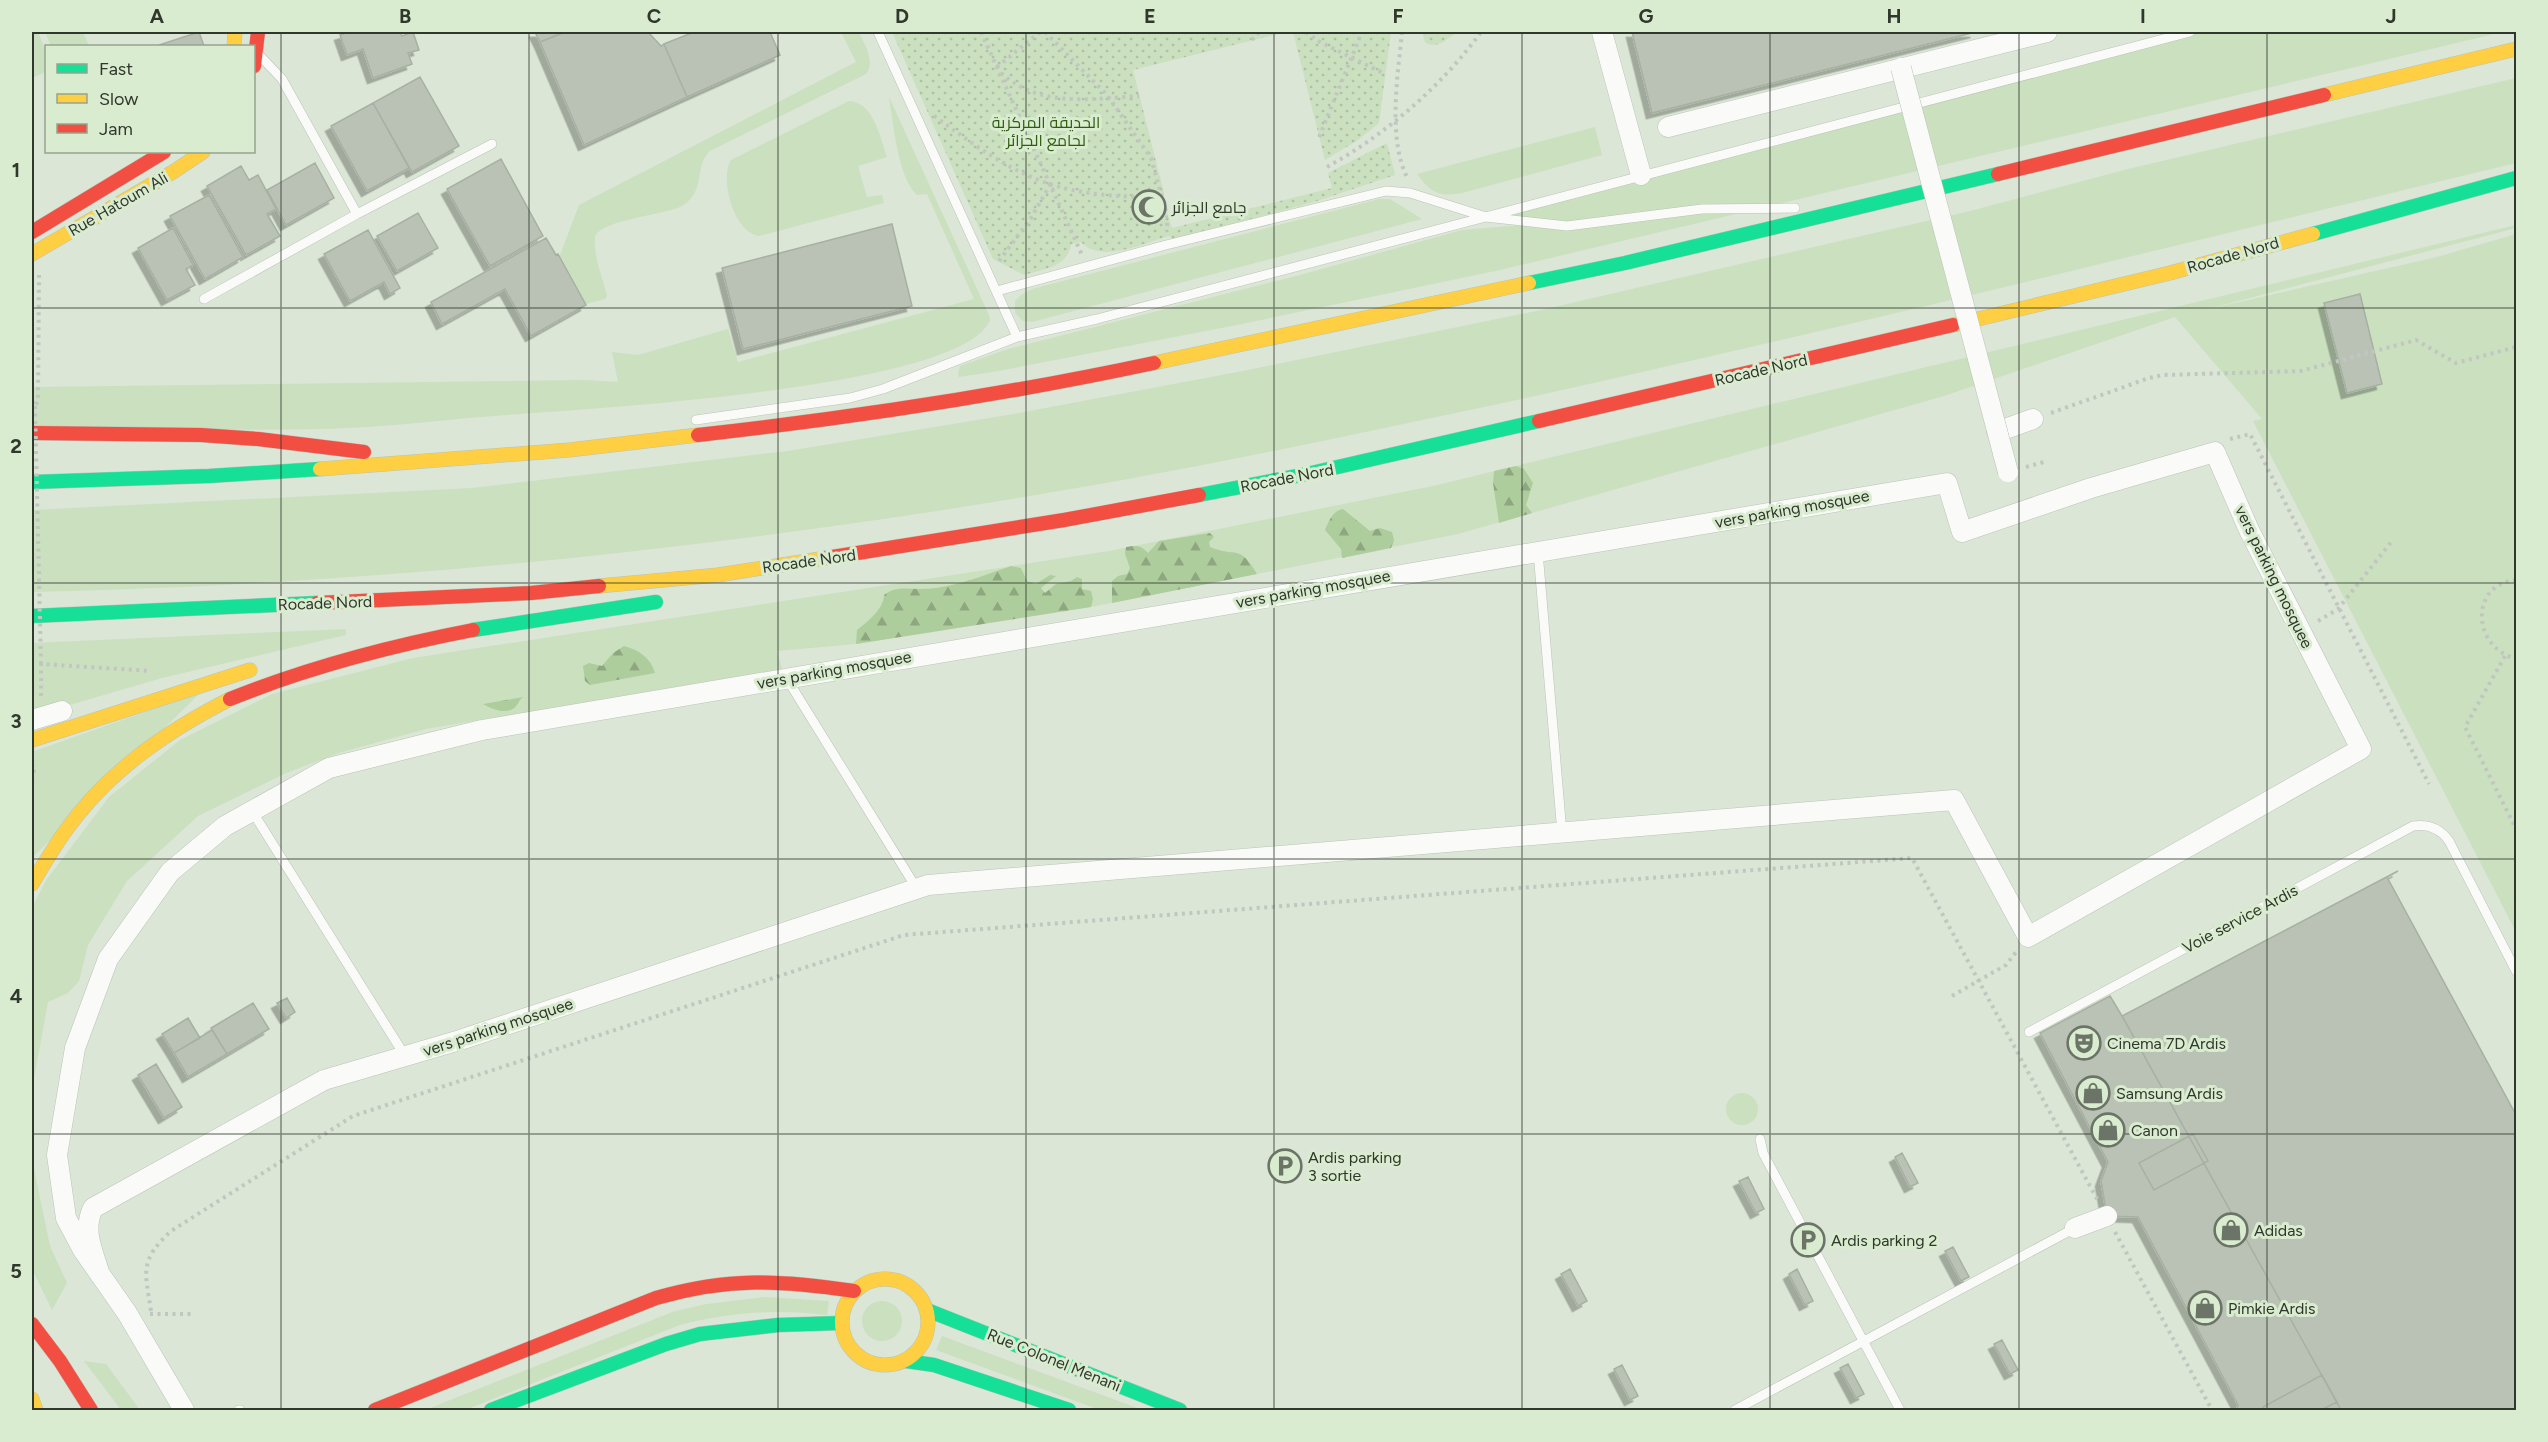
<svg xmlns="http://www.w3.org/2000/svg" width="2548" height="1442" font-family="Figtree,Cairo,sans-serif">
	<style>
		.grass { fill: #cae0bf }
		.forest { fill: url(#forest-firs) }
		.garden { fill: url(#garden-dots) }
		.building { fill: #bac2b6; stroke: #a7b0a3; stroke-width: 1.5; filter: url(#shadow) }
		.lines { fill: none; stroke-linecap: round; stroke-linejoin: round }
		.lane-casing { stroke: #bbc3b7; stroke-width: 10 }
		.street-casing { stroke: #bbc3b7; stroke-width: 21 }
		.fast-casing { stroke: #bbc3b7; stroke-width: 15 }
		.slow-casing { stroke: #bbc3b7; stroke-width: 15 }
		.jam-casing { stroke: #bbc3b7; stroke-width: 15 }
		.path { stroke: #c2c6c1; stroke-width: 4; stroke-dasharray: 3 4.5; stroke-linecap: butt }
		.lane { stroke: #fafbf9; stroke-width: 9 }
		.street { stroke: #fafbf9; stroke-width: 20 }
		.fast { stroke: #16e098; stroke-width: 14 }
		.slow { stroke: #ffcf43; stroke-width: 14 }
		.jam { stroke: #f24e42; stroke-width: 14 }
		.street-bridge-casing { stroke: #bbc3b7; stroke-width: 21; stroke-linecap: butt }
		.path-bridge { stroke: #c2c6c1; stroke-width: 4; stroke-dasharray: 3 4.5; stroke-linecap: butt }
		.street-bridge { stroke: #fafbf9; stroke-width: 20 }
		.grid { fill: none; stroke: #30372c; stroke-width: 1.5; stroke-opacity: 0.55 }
		.labels { text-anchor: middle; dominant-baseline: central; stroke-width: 6; stroke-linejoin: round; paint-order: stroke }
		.park-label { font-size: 16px; fill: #325d11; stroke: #d9ecd0 }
		.street-label { font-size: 16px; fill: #30372c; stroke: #d9ecd0 }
		.poi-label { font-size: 16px; fill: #30372c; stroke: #d9ecd0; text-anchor: start }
		.neatline { fill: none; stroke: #30372c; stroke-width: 2 }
		.grid-label { font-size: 20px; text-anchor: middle; font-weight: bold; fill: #30372c }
	</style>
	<defs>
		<pattern id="forest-firs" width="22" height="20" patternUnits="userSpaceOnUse" patternTransform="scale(1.5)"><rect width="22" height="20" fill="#aecd9d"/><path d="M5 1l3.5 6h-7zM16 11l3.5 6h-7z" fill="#8ea780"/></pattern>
		<pattern id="garden-dots" width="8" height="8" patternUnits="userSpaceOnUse" patternTransform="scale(1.5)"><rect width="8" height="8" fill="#cae0bf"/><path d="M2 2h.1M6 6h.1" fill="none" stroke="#aec1a4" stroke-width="1.8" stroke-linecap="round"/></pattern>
		<filter id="shadow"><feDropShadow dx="-5.5" dy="5.5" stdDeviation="0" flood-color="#0004"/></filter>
	</defs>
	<rect width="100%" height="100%" fill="#dbe6d6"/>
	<path class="grass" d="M32 32H38L46 52V72L32 78Z
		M45 32H83L89 46H51Z
		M841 32H859C864 44 876 61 866 74L710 151C693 167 707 190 682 206 666 215 597 220 595 238 593 256 603 278 607 296L605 299 586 304 560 255 579 205 856 62Z
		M2190 32H2494L2490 35 1500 270 1237 325 998 371 959 377 958 374 960 366 1008 349 1300 275 1462 230 1535 224 1486 217Z
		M2516 78V163C2179 244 1842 329 1503 403 1375 430 1246 458 1117 481 758 545 396 584 32 592V510L472 488 788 451 1008 415 1243 371 1541 310 1970 211 2128 169Z
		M889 97 989 315 990 320C963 389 584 409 507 415 446 419 383 428 321 429 225 431 128 428 32 427V387L585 380 618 382 612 352 638 355 728 329 738 362 974 299 927 194 917 195C898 178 893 122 889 97Z
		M849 101C874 102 880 138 887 157L858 166 867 197 882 195 884 203 759 236C734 233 719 179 731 160Z
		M1595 127 1602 155 1462 193C1438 197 1431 193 1417 174Z
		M1379 199H1390L1422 219 1032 322 1023 321 1015 313V301L1021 295 1032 289Z
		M2516 225V228L2204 310 2437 257 2516 234V932L2253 421 2262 419 2175 317 1944 396 1458 534 1091 607 856 644 777 651 782 669 426 729 342 752 286 773 198 816 127 881 88 945 79 981 68 993 48 1002 32 1089V907L47 879 109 797 180 740 272 694 413 658 1109 551 1433 486Z
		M346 629V635L162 678 49 711 35 713V708L32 709V643Z
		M201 692 32 858V752Z
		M1726 1109a16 16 0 1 1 32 0a16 16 0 1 1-32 0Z
		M32 1159 50 1246 67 1283 52 1310 32 1269Z
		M765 1297 829 1301 827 1315C776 1309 730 1312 680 1325L465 1410H425L675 1311 707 1304Z
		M862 1321a20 20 0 1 1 40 0a20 20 0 1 1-40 0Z
		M942 1336 1143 1410H1100L936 1350Z
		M84 1361 106 1364 140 1410H121Z"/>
	<path class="forest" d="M1516 466 1524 469 1533 483 1526 505 1532 513 1499 523 1493 483 1494 471Z
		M1343 509 1370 531 1380 528 1392 532 1394 540 1391 548 1342 558 1341 549 1325 530C1329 521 1332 511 1343 509Z
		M1210 533 1214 537 1209 542 1210 547C1236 558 1239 543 1257 574L1112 603V581L1118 576 1127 574 1130 568 1125 554 1126 547C1136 545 1141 545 1148 553L1159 541Z
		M1011 566 1021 568 1027 581 1036 584 1050 575 1056 576 1041 588 1045 593 1056 584 1071 581 1077 577 1082 579V589L1091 591 1093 599 1091 607 856 644 857 630C867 622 884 609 884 595 895 586 907 589 920 589 951 589 982 576 1011 566Z
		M624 646C639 650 651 658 655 673L590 685 585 681 583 666 589 663 602 666 613 653Z
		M523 697C519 700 517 707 513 709 504 714 491 709 483 704Z"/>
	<path class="garden" d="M892 32H1286L1133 70 1164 193 1163 200 1172 228 1332 188 1328 173 1387 143 1395 175 1314 202 1182 237 1173 239 1169 236C1144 243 1102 264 1081 242L1071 244C1068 267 1044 269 1024 275L993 259Z
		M1293 32H1391L1379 123 1358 140 1325 160Z
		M1422 32H1457C1448 39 1436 50 1425 42Z"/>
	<path class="building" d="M199 32 204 46H159V45Z
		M349 32H400L402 36 413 32 419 50 408 53 412 64 373 78 363 49 347 55 340 35Z
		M535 32H565L540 42Z
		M565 32H648L661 46 664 44 687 97 584 145 540 42Z
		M694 32H770L780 55 687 97 664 44Z
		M1632 32H1976L1652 113Z
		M420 77 459 146 412 172 373 103Z
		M373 103 409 168 367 191 331 126Z
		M501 159 543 236 490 266 447 189Z
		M315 163 334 198 286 225 267 190Z
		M241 166 249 180 258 175 276 209 267 214 280 236 246 255 207 186Z
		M209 195 243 257 205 279 170 216Z
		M418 213 438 248 397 271 377 236Z
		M892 224 912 306 743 349 722 268Z
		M173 228 193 265 186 269 195 285 167 300 138 248Z
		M368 230 400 288 390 294 384 282 350 301 324 254Z
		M546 238 556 255 558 254 586 305 531 336 505 289 442 324 431 302Z
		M2360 294 2382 384 2347 393 2324 303Z
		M2398 871 2387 877 2516 1115V1410H2341L2122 1016Z
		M2110 996 2122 1016 2341 1410H2237L2238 1405 2138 1217 2107 1216 2101 1181 2108 1162 2040 1033Z
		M287 998 295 1012 286 1018 277 1003Z
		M253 1003 269 1029 227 1054 211 1028Z
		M188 1018 200 1038 174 1053 162 1034Z
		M212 1030 227 1054 188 1077 174 1053Z
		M156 1064 182 1107 164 1118 138 1075Z
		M2193 1134 2208 1161 2154 1190 2139 1163Z
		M1902 1153 1918 1183 1910 1187 1895 1157Z
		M1748 1177 1764 1209 1756 1213 1739 1181Z
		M1953 1247 1969 1277 1961 1281 1945 1251Z
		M1570 1269 1587 1301 1578 1306 1561 1274Z
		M1797 1269 1813 1301 1805 1305 1789 1274Z
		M2002 1340 2018 1370 2010 1374 1994 1344Z
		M1848 1364 1864 1394 1856 1398 1840 1368Z
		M1622 1365 1638 1396 1630 1400 1614 1369Z
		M2322 1375 2337 1402 2321 1410H2265L2263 1407Z"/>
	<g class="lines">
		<g class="lane-casing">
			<path id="lane" d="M878 32 1017 337
				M260 56 282 79 357 214
				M997 291 1166 245 1386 191 1410 193 1486 217 1567 226 1702 209 1795 208
				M204 299 357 214 492 144
				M696 420 850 398 883 389 1017 337 1097 319 2190 32
				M1538 552 1562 833
				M787 679 917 889
				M252 811 405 1056
				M2029 1032 2413 826C2428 824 2440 828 2449 841L2516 971
				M1760 1139 1763 1153 1900 1410
				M239 1410H240
				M1735 1410 2075 1228"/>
		</g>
		<g class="street-casing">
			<path id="street" d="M1602 32 1641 175
				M1668 127 2047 32
				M1997 432 2033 419
				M32 720 62 711
				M2075 1228 2107 1216
				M100 1275C93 1251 82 1231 93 1208L324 1080 460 1040 928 885 1954 800 2028 937 2361 749 2249 530 2215 452 2091 488 1962 532 1947 483 482 730 329 768 225 826 170 872 108 959 75 1048 57 1155 66 1218 83 1250 127 1313 184 1410"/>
		</g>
		<g class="fast-casing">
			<path id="fast" d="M2313 234 2516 178
				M1529 283 1625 263 1998 174
				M32 482 209 476 320 469
				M1199 495 1307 474 1539 421
				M32 616 317 603
				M473 630 656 602
				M927 1310 1180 1410
				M906 1361 934 1365 1069 1410
				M491 1410 666 1344 700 1334 778 1325 841 1323"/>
		</g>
		<g class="slow-casing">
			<path id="slow" d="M234 46 235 32
				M2324 95 2516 49
				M32 254 173 172 203 152
				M1953 325 2170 273 2313 234
				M1154 363 1529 283
				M320 469 569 450 698 435
				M599 586 718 575 826 558
				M32 740 250 670
				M32 884C42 867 52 850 64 833 106 773 165 732 230 699
				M842 1322a43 43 0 1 1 86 0a43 43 0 1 1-86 0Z
				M32 1399 36 1410"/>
		</g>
		<g class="jam-casing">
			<path id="jam" d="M254 66 258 32
				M1998 174 2324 95
				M32 232 164 152
				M1539 421 1953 325
				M32 433 201 435 258 439 364 452
				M698 435C851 418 1004 395 1154 363
				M826 558 1064 520 1199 495
				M317 603 531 593 599 586
				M230 699C309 667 390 646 473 630
				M32 1324 60 1361 91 1410
				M375 1410 656 1298C729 1277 780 1280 854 1291"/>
		</g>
		<path class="path" d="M981 32 1082 255
			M1045 32 1107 95 1151 158 1168 219 1166 231
			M1306 32 1318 41 1385 74
			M1402 32C1398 74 1387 140 1408 179
			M1252 40 1259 32
			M997 67 1040 32
			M1001 73C1040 108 1091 99 1139 96
			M934 116C964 137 993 160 1027 175 1069 195 1116 197 1162 197
			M1319 137 1362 32
			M1327 167C1385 135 1442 86 1481 32
			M999 261 1031 218 1050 185
			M32 401 35 406 38 401 39 275
			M2051 413 2149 378 2163 375 2301 371 2416 340 2456 363 2516 347
			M2230 439 2250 434 2429 784
			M2026 467 2044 462
			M2516 580C2471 583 2470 646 2516 659
			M2318 621 2338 609 2392 541
			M2505 656 2465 727 2516 829
			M41 696V664L151 671
			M32 780 35 765
			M1952 996 2006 965 2016 952
			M2115 1232 2212 1410
			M151 1311C145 1271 139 1261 171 1231L353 1116 904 935 1912 858 2097 1199
			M150 1314H191"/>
		<use href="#lane" class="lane"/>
		<use href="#street" class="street"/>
		<use href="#fast" class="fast"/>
		<use href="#slow" class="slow"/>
		<use href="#jam" class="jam"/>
		<g class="street-bridge-casing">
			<path id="street-bridge" d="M1901 68 2008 472"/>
		</g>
		<path class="path-bridge" d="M35 406 41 664"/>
		<use href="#street-bridge" class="street-bridge"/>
	</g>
	<path class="grid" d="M281 32V1410M529 32V1410M778 32V1410M1026 32V1410M1274 32V1410M1522 32V1410M1770 32V1410M2019 32V1410M2267 32V1410M32 308H2516M32 583H2516M32 859H2516M32 1134H2516"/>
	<defs>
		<g id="mosque-ring" transform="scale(1.725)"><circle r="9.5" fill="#d9ecd0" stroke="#6c7468" stroke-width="1.5"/><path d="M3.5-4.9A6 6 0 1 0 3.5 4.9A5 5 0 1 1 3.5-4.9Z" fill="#6c7468"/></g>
		<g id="theatre-ring" transform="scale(1.725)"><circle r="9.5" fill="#d9ecd0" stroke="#6c7468" stroke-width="1.5"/><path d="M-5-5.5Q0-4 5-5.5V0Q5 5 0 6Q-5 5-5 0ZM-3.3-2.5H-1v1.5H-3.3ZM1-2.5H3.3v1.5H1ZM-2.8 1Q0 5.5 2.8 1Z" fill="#6c7468"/></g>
		<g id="shop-ring" transform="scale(1.725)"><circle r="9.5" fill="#d9ecd0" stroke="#6c7468" stroke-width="1.5"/><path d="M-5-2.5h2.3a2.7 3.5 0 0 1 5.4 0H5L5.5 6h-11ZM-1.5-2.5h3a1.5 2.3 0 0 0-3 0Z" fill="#6c7468"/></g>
		<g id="parking-ring" transform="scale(1.725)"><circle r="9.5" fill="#d9ecd0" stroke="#6c7468" stroke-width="1.5"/><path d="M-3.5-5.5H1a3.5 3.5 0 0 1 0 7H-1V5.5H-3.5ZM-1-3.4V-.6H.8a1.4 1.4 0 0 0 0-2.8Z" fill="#6c7468"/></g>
	</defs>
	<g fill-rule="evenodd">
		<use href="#mosque-ring" x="1149" y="207"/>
		<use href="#theatre-ring" x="2084" y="1043"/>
		<use href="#shop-ring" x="2093" y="1093"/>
		<use href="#shop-ring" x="2108" y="1130"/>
		<use href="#parking-ring" x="1285" y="1166"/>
		<use href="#shop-ring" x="2231" y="1230"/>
		<use href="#parking-ring" x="1808" y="1240"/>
		<use href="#shop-ring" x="2205" y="1308"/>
	</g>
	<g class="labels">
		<g class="park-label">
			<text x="1046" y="122">الحديقة المركزية<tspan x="1046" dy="18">لجامع الجزائر</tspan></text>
		</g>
		<g class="street-label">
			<text transform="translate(118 204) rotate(-30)">Rue Hatoum Ali</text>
			<text transform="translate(2233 255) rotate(-16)">Rocade Nord</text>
			<text transform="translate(1761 370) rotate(-13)">Rocade Nord</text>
			<text transform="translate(1287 478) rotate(-11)">Rocade Nord</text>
			<text transform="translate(1792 509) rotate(-10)">vers parking mosquee</text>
			<text transform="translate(809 561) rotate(-8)">Rocade Nord</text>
			<text transform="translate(2274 577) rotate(64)">vers parking mosquee</text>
			<text transform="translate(1313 589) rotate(-10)">vers parking mosquee</text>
			<text transform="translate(325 603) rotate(-2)">Rocade Nord</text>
			<text transform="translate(834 670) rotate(-10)">vers parking mosquee</text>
			<text transform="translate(2240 919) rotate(-28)">Voie service Ardis</text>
			<text transform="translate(498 1027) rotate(-18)">vers parking mosquee</text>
			<text transform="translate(1054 1360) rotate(22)">Rue Colonel Menani</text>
		</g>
		<g class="poi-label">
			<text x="1172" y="207">جامع الجزائر</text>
			<text x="2107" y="1043">Cinema 7D Ardis</text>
			<text x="2116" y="1093">Samsung Ardis</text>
			<text x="2131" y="1130">Canon</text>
			<text x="1308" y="1157">Ardis parking<tspan x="1308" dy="18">3 sortie</tspan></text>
			<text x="2254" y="1230">Adidas</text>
			<text x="1831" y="1240">Ardis parking 2</text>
			<text x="2228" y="1308">Pimkie Ardis</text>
		</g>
	</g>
	<rect width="2548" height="1442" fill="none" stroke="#d9ecd0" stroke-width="66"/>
	<rect x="45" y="45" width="210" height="108" fill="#d9ecd0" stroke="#95a48e" stroke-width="1.5"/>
	<rect x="57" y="64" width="30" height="9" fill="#16e098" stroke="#95a48e" stroke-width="1.5"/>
	<text x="99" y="75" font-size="18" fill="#30372c">Fast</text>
	<rect x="57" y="94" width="30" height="9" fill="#ffcf43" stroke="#95a48e" stroke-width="1.5"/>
	<text x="99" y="105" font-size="18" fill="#30372c">Slow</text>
	<rect x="57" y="124" width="30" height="9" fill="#f24e42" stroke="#95a48e" stroke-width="1.5"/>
	<text x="99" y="135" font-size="18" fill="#30372c">Jam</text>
	<rect x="33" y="33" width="2482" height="1376" class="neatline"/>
	<g class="grid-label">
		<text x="157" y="23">A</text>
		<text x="405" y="23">B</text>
		<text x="654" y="23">C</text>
		<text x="902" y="23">D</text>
		<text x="1150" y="23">E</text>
		<text x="1398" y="23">F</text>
		<text x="1646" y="23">G</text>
		<text x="1894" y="23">H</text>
		<text x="2143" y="23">I</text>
		<text x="2391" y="23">J</text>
		<text x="16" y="177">1</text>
		<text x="16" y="453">2</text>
		<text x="16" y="728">3</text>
		<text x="16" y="1003">4</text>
		<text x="16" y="1278">5</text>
	</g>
</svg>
